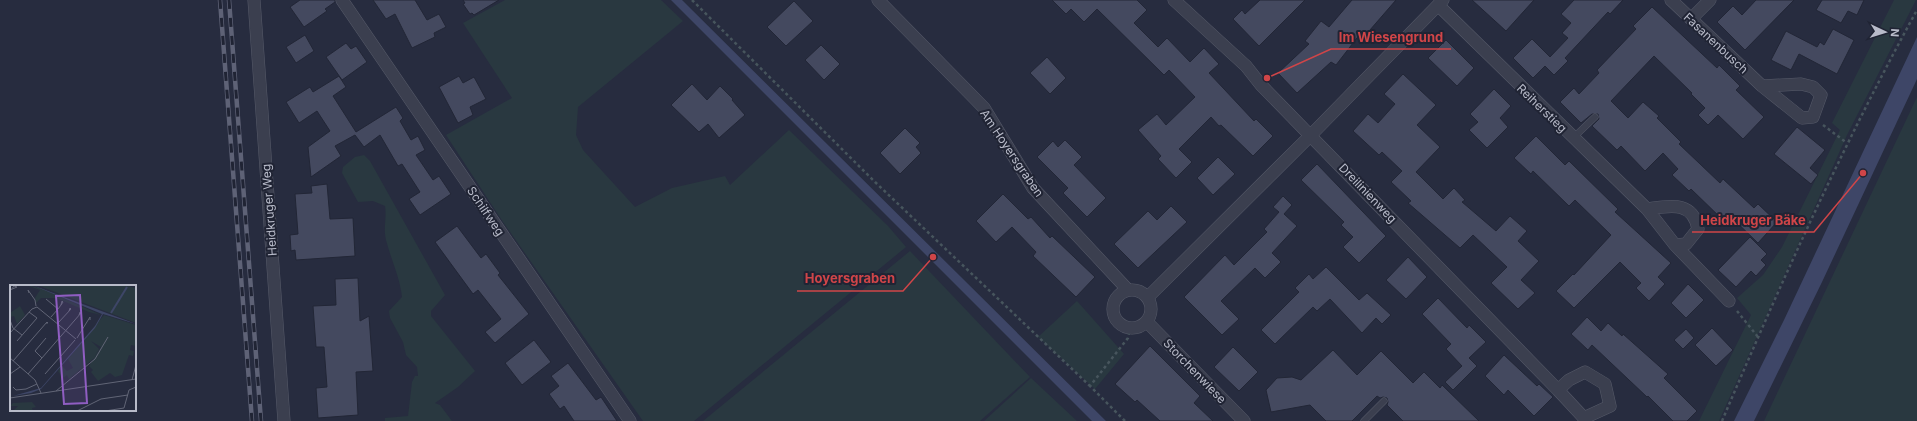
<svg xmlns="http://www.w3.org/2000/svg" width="1917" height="421" font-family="Inter,sans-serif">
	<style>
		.green { fill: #293840 }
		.water { fill: #3e4667 }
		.building { fill: #44495f; stroke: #222636 }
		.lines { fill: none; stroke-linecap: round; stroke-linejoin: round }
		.lane-casing { stroke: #565a69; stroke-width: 7 }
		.street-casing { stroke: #565a69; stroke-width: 13 }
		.path { stroke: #47555d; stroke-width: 2.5; stroke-dasharray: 3 3; stroke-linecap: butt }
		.lane { stroke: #3b3f4f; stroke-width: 6 }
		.street { stroke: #3b3f4f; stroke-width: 12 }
		.rail-casing { stroke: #5e6276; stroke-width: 4.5 }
		.rail { stroke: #202434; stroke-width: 3; stroke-dasharray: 9; stroke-linecap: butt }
		.labels { text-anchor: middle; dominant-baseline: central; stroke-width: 4; stroke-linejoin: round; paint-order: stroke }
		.street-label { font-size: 12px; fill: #b8bbc9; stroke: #202434 }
		.inset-river { fill: none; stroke: #3e4667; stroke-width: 2 }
		.inset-road { fill: none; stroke: #616576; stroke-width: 1 }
		.view { fill: #905ec2; fill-opacity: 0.15; stroke: #905ec2; stroke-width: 2 }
		.inset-edge { fill: none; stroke: #b8bbc9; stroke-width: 2 }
		.leader { fill: none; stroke: #d04548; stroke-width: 1.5 }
		.callout-dot { fill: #d04548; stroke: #202434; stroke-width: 1.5 }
		.callout-label { font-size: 13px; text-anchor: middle; font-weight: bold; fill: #d04548; stroke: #202434; stroke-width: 4; stroke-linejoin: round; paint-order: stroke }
	</style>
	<rect width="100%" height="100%" fill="#272c3f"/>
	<path class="green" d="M505 0H661L683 21 578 107 576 135 583 150 635 207 672 188 725 176 730 185 789 130 888 226 906 247 694 421H643L503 222 446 135 512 98 463 23Z
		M1894 0H1916L1847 135 1719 421H1699L1751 315 1737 298 1763 275 1782 247 1840 130 1832 123Z
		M1917 97V421H1764Z
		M364 155 370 161 445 295 431 311V316L475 371 458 387 435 403 440 405 452 421H385V418L408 416 412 382 415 376H418L417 367 406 355 403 342 390 318 389 311 402 297C400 277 391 260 386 240 383 228 387 218 385 206L373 201 358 202 342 173 343 167 355 157Z
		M910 251 1030 377 980 421H703Z
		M1077 301 1124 354 1095 389 1038 337Z
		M1031 378 1077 421H984Z"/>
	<path class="water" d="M671 0H682L1106 421H1092Z
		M1917 37V79L1822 282 1754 421H1734L1784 320Z"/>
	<path class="building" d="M300 0H335V2L325 9 327 11 304 27 290 7Z
		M373 0H415L427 20 439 14 446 27 434 33 435 37 412 48 395 14 386 19Z
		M463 0H499L474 15 472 13 470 14 463 4 465 3Z
		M1052 0H1137L1147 10 1134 23 1158 47 1167 38 1190 62 1204 48 1219 64 1209 73 1254 121 1256 119 1273 136 1253 156 1221 125 1219 126 1211 117 1179 149 1192 162 1176 178 1158 159 1161 156 1138 130 1157 114 1166 125 1195 97 1169 70 1164 75 1097 9 1084 22 1071 9 1066 14Z
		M1260 0H1305L1259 46 1233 19 1242 10 1245 14Z
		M1352 0H1396L1363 38 1360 34 1336 65 1331 62 1297 93 1278 73 1309 44 1305 41 1321 21 1329 27Z
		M1472 0H1534L1506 31Z
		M1574 0H1623L1610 14 1608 12 1565 58 1568 61 1554 75 1545 66 1533 78 1513 58 1532 39 1550 57 1568 38 1562 33 1571 23 1561 14Z
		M1756 0H1794L1745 50 1717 22 1733 6 1742 15Z
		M1822 0H1864L1857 15 1848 11 1841 23 1816 10Z
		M794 1 813 21 786 46 767 27Z
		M1652 7 1717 68 1719 65 1740 86 1736 90 1764 117 1743 139 1718 115 1708 125 1698 115 1705 108 1691 94 1692 93 1654 56 1611 101 1628 118 1643 102 1659 116 1657 118 1681 142 1679 144 1720 183 1723 179 1754 208 1758 204 1777 222 1758 243 1729 215 1724 221 1691 189 1689 191 1672 175 1678 169 1663 153 1645 171 1621 146 1617 150 1592 126 1599 119 1598 114H1592L1581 123 1560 102 1574 88 1579 94 1599 73 1597 70 1636 29 1633 26Z
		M1833 29 1854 40 1837 74 1799 54 1791 70 1771 60 1786 31 1817 47 1820 42 1824 45Z
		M305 35 314 51 296 63 286 47Z
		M1446 40 1474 68 1457 86 1428 58Z
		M346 43 351 49 356 46 367 62 342 80 326 57Z
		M821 45 840 64 824 80 805 60Z
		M1047 57 1066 78 1050 94 1030 73Z
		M1403 74 1436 105 1417 125 1440 147 1416 172 1443 199 1454 188 1465 200 1462 202 1496 231 1510 216 1527 231 1518 241 1539 261 1521 280 1535 293 1518 309 1491 283 1507 267 1473 235 1460 248 1408 203 1411 201 1391 182 1402 171 1382 152 1379 155 1353 131 1368 114 1378 123 1395 104 1384 94Z
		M339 76 346 87 333 96 356 132 396 107 403 118 400 121 411 140 418 136 425 150 416 155 433 180 439 176 451 194 420 215 409 199 420 192 402 164 398 166 380 135 364 147 355 135 335 146 341 156 311 177 308 147 330 131 317 111 299 123 286 102 310 87 313 92Z
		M459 76 463 83 474 77 486 99 470 107 473 115 458 123 439 87Z
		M692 84 707 100 720 86 733 99 732 100 745 115 719 138 708 124 699 132 671 105Z
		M1494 89 1511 106 1500 118 1508 127 1487 148 1469 130 1478 122 1470 114Z
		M1797 127 1825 150 1810 168 1818 175 1811 184 1774 154Z
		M905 128 920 143 916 147 921 153 900 174 880 153Z
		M1536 136 1565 165 1569 161 1618 209 1615 212 1671 263 1658 277 1665 284 1649 301 1636 288 1641 283 1620 262 1574 308 1556 291 1573 274 1574 275 1611 235 1575 200 1569 206 1533 171 1531 174 1514 158Z
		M1065 140 1082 157 1074 165 1106 198 1087 217 1063 193 1068 188 1037 157 1053 141 1058 147Z
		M1218 157 1235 174 1213 195 1197 178Z
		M1317 164 1386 236 1359 263 1343 247 1353 237 1341 225 1344 222 1301 180Z
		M327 184 330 219 353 218 355 256 296 260 295 250 291 251 290 235 298 234 295 194 312 193 311 186Z
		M1003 194 1028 219 1031 217 1050 238 1052 236 1095 277 1076 297 1033 256 1036 252 1012 227 996 242 976 221Z
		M1283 196 1292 205 1284 214 1297 226 1272 253 1281 262 1265 278 1255 268 1221 301 1239 319 1222 335 1184 297 1225 255 1234 265 1267 232 1264 229 1279 212 1273 207Z
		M1171 206 1187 222 1138 268 1114 244 1148 211 1157 220Z
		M457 226 481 258 486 254 500 273 498 275 529 314 495 343 485 332 501 319 478 290 473 294 435 242Z
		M1750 237 1767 254 1761 260 1766 265 1756 276 1751 271 1736 287 1718 270Z
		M1408 257 1427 277 1406 299 1386 280Z
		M1326 267 1359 300 1367 293 1391 315 1382 324 1376 318 1362 333 1330 299 1317 311 1313 307 1275 344 1261 330 1299 292 1295 288 1309 274 1313 279Z
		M358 278 360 321 369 316 373 371 356 372 358 415 318 418 316 388 327 387 324 347H316L313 306 336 305 335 279Z
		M1688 284 1704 300 1686 318 1671 303Z
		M1438 298 1467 328 1469 325 1486 342 1469 358 1477 366 1453 390 1445 382 1462 366 1446 349 1451 344 1422 314Z
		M1587 317 1601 331 1608 323 1622 336 1623 334 1668 374 1664 378 1697 411 1687 421H1673L1648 396 1647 397 1592 345 1588 350 1571 334Z
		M1712 328 1733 350 1716 366 1695 345Z
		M1686 329 1694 338 1683 349 1674 340Z
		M534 340 551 362 522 385 505 363Z
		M1150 346 1200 396 1194 403 1213 421H1160L1137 400 1135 402 1115 384Z
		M1233 347 1258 372 1239 391 1214 367Z
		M1333 350 1357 375 1381 351 1413 383 1424 372 1440 388 1442 385 1479 421H1403L1387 405 1388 402 1387 398 1383 397 1380 398 1377 396 1352 421H1326L1310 405 1271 412 1266 390 1277 378 1292 377 1301 380Z
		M1504 355 1537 386 1539 384 1553 397 1534 416 1508 390 1504 395 1485 376Z
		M568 363 596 400 601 397 617 421H574L564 406 560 409 549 394 559 386 551 376Z"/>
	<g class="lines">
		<g class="lane-casing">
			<path id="lane" d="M1573 138 1595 117
				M1364 421 1384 401"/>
		</g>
		<g class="street-casing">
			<path id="street" d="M254 0 284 421
				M342 0 630 421
				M878 0 984 108 1033 188 1128 290
				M1174 0 1246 66 1261 85 1558 390 1584 418 1610 406 1605 384 1585 372 1569 380 1558 390
				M1671 0 1762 86 1802 118 1813 117 1821 95 1813 87 1801 84 1762 86
				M1438 5 1647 209 1675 245 1686 244 1698 229C1693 200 1669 206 1647 209
				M1691 19 1710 0
				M1675 245 1729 301
				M1113 309a19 19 0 1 1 38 0a19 19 0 1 1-38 0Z
				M1148 297 1311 135 1443 0
				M1147 322 1244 421"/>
		</g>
		<path class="path" d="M692 0 875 182 1090 386
			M1823 125 1847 143
			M1737 311 1758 337
			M1125 421 1090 386 1128 338 1130 328
			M1722 421C1781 282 1844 143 1917 10"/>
		<use href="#lane" class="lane"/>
		<use href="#street" class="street"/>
		<g class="rail-casing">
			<path id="rail" d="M220 0 252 421
				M229 0 261 421"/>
		</g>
		<use href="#rail" class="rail"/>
	</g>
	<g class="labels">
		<g class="street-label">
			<text transform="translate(1716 43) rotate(43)">Fasanenbusch</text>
			<text transform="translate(1542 108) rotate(44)">Reiherstieg</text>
			<text transform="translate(1012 153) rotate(56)">Am Hoyersgraben</text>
			<text transform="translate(1368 193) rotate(46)">Dreilinienweg</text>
			<text transform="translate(269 210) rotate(-94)">Heidkruger Weg</text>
			<text transform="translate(486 211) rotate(56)">Schilfweg</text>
			<text transform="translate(1195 371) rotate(46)">Storchenwiese</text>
		</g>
	</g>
	<g transform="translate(10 285)">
		<rect width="126" height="126" fill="#272c3f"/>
		<path d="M16 0 31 3 91 30 79 27 46 13H31L26 18 25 13 30 5ZM27 0H113L126 3V38ZM10 21 15 30 7 39 4 31 0 32V28ZM94 30 126 40V61L121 60 120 65 124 66 123 71 119 70 112 90 105 92 100 88 88 96 81 87 83 85 79 81 91 62 81 56 89 64 84 73 59 94 57 90 53 93 48 86 52 81 57 86 63 83 58 74ZM22 117 26 122 22 123 23 126H3L8 121H0L3 118Z" fill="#293840"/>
		<path d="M22 0 126 39 93 29 85 43 31 104 21 108 3 111 31 103 85 41 92 29Z" fill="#3e4667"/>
		<path class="inset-river" d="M101 28 117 2"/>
		<path class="inset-road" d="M0 5 7 2 4 1 1 5M19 8 18 5 25 15 26 21M36 14 48 24M41 32 48 24 51 20 53 17 52 16 51 20M0 35 3 43 12 50M48 38 61 24 60 23 59 26M0 48 22 24 27 22 66 54M67 53 80 32V35M7 56 27 33 19 27M0 73 25 95 31 108M32 73 25 66 36 53M3 76 37 37 38 38H36M0 89 10 82M18 89 71 28 70 27 69 30M35 89 65 55M122 95 126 80M3 102 6 105 16 104 27 99M46 106 85 74 98 52M0 113 126 94M67 126 91 114 118 110M95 126 114 123 119 105 126 102"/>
		<path class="view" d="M70 10 77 118 54 119 46 11Z"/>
		<rect width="126" height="126" class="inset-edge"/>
	</g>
	<path class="leader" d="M1267 78L1331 49H1451M1863 173L1814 232H1692M933 257L903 291H797"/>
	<g class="callout-dot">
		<circle cx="1267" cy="78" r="4"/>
		<circle cx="1863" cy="173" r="4"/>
		<circle cx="933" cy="257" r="4"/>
	</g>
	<g class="callout-label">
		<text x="1391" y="42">Im Wiesengrund</text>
		<text x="1753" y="225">Heidkruger Bäke</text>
		<text x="850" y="283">Hoyersgraben</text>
	</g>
	<g transform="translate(1885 32) rotate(94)" stroke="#202434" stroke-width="3" paint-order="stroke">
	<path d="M0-3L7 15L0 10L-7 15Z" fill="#b8bbc9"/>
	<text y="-6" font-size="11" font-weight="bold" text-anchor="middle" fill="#b8bbc9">N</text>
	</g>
</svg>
